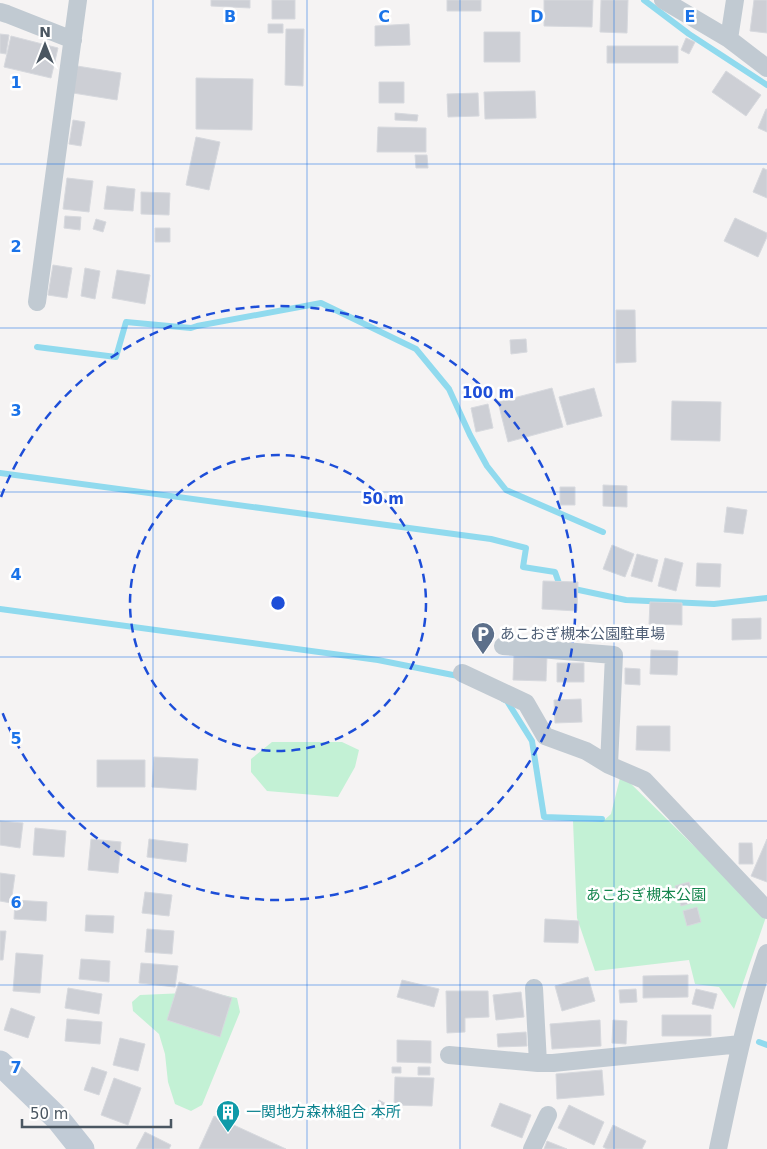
<svg xmlns="http://www.w3.org/2000/svg" width="767" height="1149" font-family="'DejaVu Sans','Noto Sans JP',sans-serif">
	<style>
		.green { fill: #c3f1d5 }
		.lines { fill: none; stroke-linecap: round; stroke-linejoin: round }
		.stream { stroke: #90daee; stroke-width: 6 }
		.building { fill: #cdcfd5; stroke: #d7d9de }
		.street { stroke: #c1cad2; stroke-width: 18 }
		.secondary { stroke: #c1cbd6; stroke-width: 25 }
		.grid { fill: none; stroke: #1a73e8; stroke-width: 1; stroke-opacity: 0.55 }
		.ring { fill: none; stroke: #1d4ed8; stroke-width: 2.5; stroke-dasharray: 9 6 }
		.labels { text-anchor: middle; dominant-baseline: central; stroke-width: 5; stroke-linejoin: round; paint-order: stroke }
		.service-label { font-size: 15px; fill: #4e5e75; stroke: #fff; text-anchor: start }
		.park-label { font-size: 15px; fill: #17864f; stroke: #fff }
		.culture-label { font-size: 15px; fill: #0d838f; stroke: #fff; text-anchor: start }
		.grid-label { font-size: 16px; text-anchor: middle; font-weight: bold; fill: #1a73e8; stroke: #fff; stroke-width: 5; stroke-linejoin: round; paint-order: stroke }
		.centre { fill: #1d4ed8; stroke: #fff; stroke-width: 2.5 }
		.ring-label { font-size: 15px; text-anchor: middle; font-weight: bold; fill: #1d4ed8; stroke: #fff; stroke-width: 5; stroke-linejoin: round; paint-order: stroke }
	</style>
	<rect width="100%" height="100%" fill="#f5f3f3"/>
	<path class="green" d="M272 742H342L359 750 355 767 338 797 267 791 251 772V759Z
		M621 774 766 917 734 1009 719 987 695 984 689 960 595 971 577 918 573 821 602 822 611 814Z
		M208 992 237 998 240 1012 202 1105 191 1111 175 1104 168 1082 165 1054 159 1034 133 1011 132 1002 140 995Z"/>
	<g class="lines">
		<path class="stream" d="M644 0 689 34 767 85
			M37 347 116 357 126 322 191 328 197 326 321 303 416 349 449 389 470 435 487 466 506 490 603 532
			M0 473 491 539 526 548 523 567 555 572 560 586 626 600 714 604 767 598
			M0 609 378 660 458 676 461 678
			M503 699 507 701 532 741 544 817 602 819
			M759 1042 767 1045"/>
	</g>
	<path class="building" d="M211 0H250V8L211 6Z
		M272 0H295V19H272Z
		M447 0H481V11H447Z
		M544 0H593L592 27 544 26Z
		M601 0H628L627 33 600 32Z
		M754 0H767V33L750 31Z
		M268 24H283V33H268Z
		M409 24 410 45 375 46V26Z
		M286 29H304L303 86 285 85Z
		M484 32H520V62H484Z
		M0 34 9 35 6 54 0 53Z
		M11 36 58 48 51 78 4 67Z
		M686 38 695 42 689 54 681 50Z
		M607 46H678V63H607Z
		M77 66 121 73 117 100 73 93Z
		M726 71 761 95 746 116 712 92Z
		M196 78 253 79 252 130 196 129Z
		M379 82H404V103H379Z
		M535 91 536 118 485 119 484 92Z
		M478 93 479 116 448 117 447 94Z
		M766 109H767V132L758 128Z
		M395 113 418 115 417 121 395 120Z
		M73 120 85 122 81 146 69 144Z
		M378 127 426 128V152H377Z
		M196 137 220 142 209 190 186 185Z
		M415 155H427L428 168H416Z
		M763 168 767 170V198L753 192Z
		M67 178 93 181 89 212 63 209Z
		M107 186 135 189 133 211 104 209Z
		M141 192 170 193 169 215 141 214Z
		M65 216 81 217 80 230 64 228Z
		M735 218 767 233V237L758 257 724 241Z
		M96 219 106 222 103 232 93 229Z
		M155 228H170V242H155Z
		M53 265 72 268 67 298 48 295Z
		M85 268 100 271 95 299 81 296Z
		M117 270 150 275 145 304 112 298Z
		M616 310H635L636 362 616 363Z
		M526 339 527 352 511 354 510 340Z
		M552 388 563 427 508 442 498 402Z
		M594 388 602 416 567 425 559 397Z
		M672 401 721 402 720 441 671 440Z
		M488 404 493 428 476 432 471 408Z
		M603 485 627 486V507L603 506Z
		M560 487H575V505H560Z
		M727 507 747 510 743 534 724 532Z
		M612 545 634 554 625 577 603 569Z
		M637 554 658 560 652 582 631 576Z
		M665 558 683 563 676 591 658 586Z
		M697 563 721 564 720 587 696 586Z
		M543 581 578 582 577 611 542 609Z
		M650 602 682 603V625L649 624Z
		M761 618V639L732 640V619Z
		M651 650 678 651 677 675 650 674Z
		M514 655 547 656 546 681 513 680Z
		M557 663H584V682H557Z
		M625 668 640 669V685L625 684Z
		M581 699 582 722 555 723 554 700Z
		M637 726H670V751L636 750Z
		M154 757 198 759 196 790 152 787Z
		M97 760H145V787H97Z
		M0 821 23 823 20 848 0 845Z
		M35 828 66 831 64 857 33 855Z
		M91 839 121 842 118 873 88 870Z
		M149 839 188 844 186 862 147 857Z
		M767 839V882L751 876Z
		M739 843H752L753 864H739Z
		M0 873 15 875 11 903 0 901Z
		M689 882 695 902 681 906 675 886Z
		M145 892 172 895 169 916 142 913Z
		M15 900 47 902 46 921 14 919Z
		M697 907 701 922 687 926 683 911Z
		M86 915 114 916 113 933 85 931Z
		M545 919 579 921 578 943 544 942Z
		M147 929 174 931 172 954 145 952Z
		M0 931H6L3 960H0Z
		M16 953 43 955 40 993 13 991Z
		M81 959 110 961 109 982 79 979Z
		M141 963 178 966 175 987 139 983Z
		M688 975V997L643 998V976Z
		M588 977 595 1001 562 1011 555 986Z
		M402 980 439 989 434 1007 397 997Z
		M179 982 232 998 220 1037 167 1020Z
		M68 988 102 994 99 1014 65 1008Z
		M636 989 637 1002 620 1003 619 990Z
		M696 989 717 994 713 1009 692 1004Z
		M446 991H488L489 1017 465 1018V1032L447 1033Z
		M521 992 524 1017 496 1020 493 995Z
		M11 1008 35 1017 28 1038 4 1030Z
		M662 1015H711V1036H662Z
		M67 1019 102 1022 100 1044 65 1041Z
		M600 1020 601 1046 552 1049 550 1024Z
		M613 1020 627 1021 626 1044 612 1043Z
		M526 1032 527 1046 498 1047 497 1034Z
		M120 1038 145 1044 138 1071 113 1065Z
		M397 1040 431 1041V1063L397 1062Z
		M92 1067 107 1072 99 1095 84 1090Z
		M392 1067H401V1073H392Z
		M418 1067H430V1075H418Z
		M602 1070 604 1095 557 1099 556 1074Z
		M395 1077 434 1078 432 1106 394 1105Z
		M114 1078 141 1088 128 1125 101 1115Z
		M379 1100 390 1106 383 1119 372 1113Z
		M500 1103 531 1115 522 1138 491 1126Z
		M569 1105 604 1122 594 1145 558 1128Z
		M214 1116 286 1149H199Z
		M613 1125 646 1141 642 1149H607L603 1147Z
		M145 1132 171 1145 169 1149H136Z
		M547 1141 567 1149H544Z"/>
	<g class="lines">
		<path class="street" d="M663 0 729 39 767 68
			M0 12 7 14 73 40
			M729 39 735 0
			M37 302 78 0
			M503 646 614 655 609 765
			M462 673 526 703 545 736 586 751 609 765 644 780 767 910
			M534 988 538 1063
			M449 1055 538 1063H553L741 1044
			M532 1149 548 1115
			M718 1149C732 1083 745 1017 767 953"/>
		<path class="secondary" d="M0 1063 58 1119 82 1149"/>
	</g>
	<path class="grid" d="M153 0V1149M307 0V1149M460 0V1149M614 0V1149M0 164H767M0 328H767M0 492H767M0 657H767M0 821H767M0 985H767"/>
	<g class="ring">
		<circle cx="278" cy="603" r="148"/>
		<path d="M1 497A297 297 0 1 1 1 709"/>
	</g>
	<defs>
		<g id="parking-pin" transform="scale(1.25)"><path d="M0 17L-7.5 6A9.5 9.5 0 1 1 7.5 6Z" fill="#5c6f8a" stroke="#fff"/><path d="M-3.5-5.5H1a3.5 3.5 0 0 1 0 7H-1V5.5H-3.5ZM-1-3.4V-.6H.8a1.4 1.4 0 0 0 0-2.8Z" fill="#fff"/></g>
		<g id="building-pin" transform="scale(1.25)"><path d="M0 17L-7.5 6A9.5 9.5 0 1 1 7.5 6Z" fill="#0f9aa8" stroke="#fff"/><path d="M-4-6H4V6H1V3H-1V6H-4ZM-2.5-4.3h1.7v1.8h-1.7ZM.8-4.3h1.7v1.8H.8ZM-2.5-1h1.7V.8h-1.7ZM.8-1h1.7V.8H.8Z" fill="#fff"/></g>
	</defs>
	<g fill-rule="evenodd">
		<use href="#parking-pin" x="483" y="634"/>
		<use href="#building-pin" x="228" y="1112"/>
	</g>
	<g class="labels">
		<g class="service-label">
			<text x="500" y="634">あこおぎ槻本公園駐車場</text>
		</g>
		<g class="park-label">
			<text x="646" y="895">あこおぎ槻本公園</text>
		</g>
		<g class="culture-label">
			<text x="246" y="1112">一関地方森林組合 本所</text>
		</g>
	</g>
	<g class="grid-label">
		<text x="230" y="22">B</text>
		<text x="384" y="22">C</text>
		<text x="537" y="22">D</text>
		<text x="690" y="22">E</text>
		<text x="16" y="88">1</text>
		<text x="16" y="252">2</text>
		<text x="16" y="416">3</text>
		<text x="16" y="580">4</text>
		<text x="16" y="744">5</text>
		<text x="16" y="908">6</text>
		<text x="16" y="1073">7</text>
	</g>
	<circle cx="278" cy="603" r="8" class="centre"/>
	<g class="ring-label">
		<text x="488" y="398">100 m</text>
		<text x="383" y="504">50 m</text>
	</g>
	<g transform="translate(45 45)" stroke="#ffffff" stroke-width="4" paint-order="stroke">
	<path d="M0-4L9 19L0 12L-9 19Z" fill="#4a5661"/>
	<text y="-8" font-size="14" font-weight="bold" text-anchor="middle" fill="#4a5661">N</text>
	</g>
	<path d="M22 1119v8h149v-8" fill="none" stroke="#4a5661" stroke-width="2.5"/>
	<text x="30" y="1119" font-size="15" fill="#4a5661" stroke="#ffffff" stroke-width="4" paint-order="stroke">50 m</text>
</svg>
